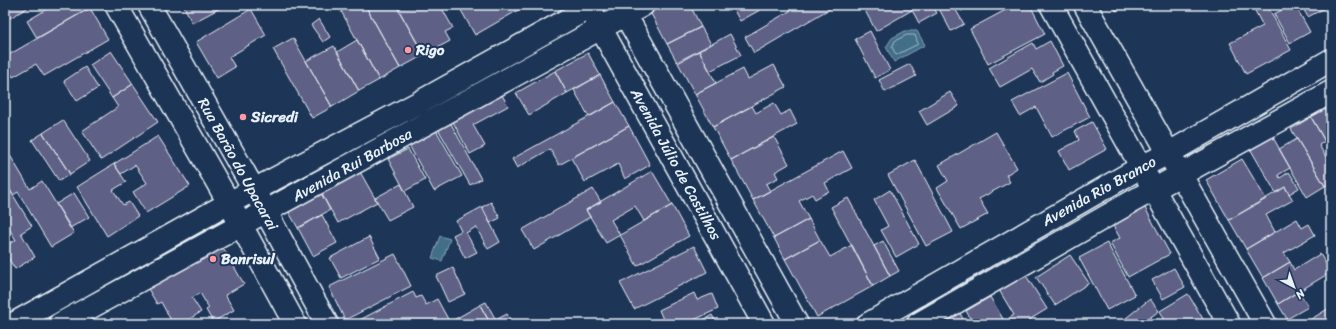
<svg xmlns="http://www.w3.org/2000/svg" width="1336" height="329" font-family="Sriracha,sans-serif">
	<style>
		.water { fill: #426e88; stroke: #84a2b5 }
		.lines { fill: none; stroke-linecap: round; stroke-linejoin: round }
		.shore { stroke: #a6bdcb; stroke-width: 1 }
		.building { fill: #5e6185; stroke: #e8f1f8 }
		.minor-casing { stroke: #e8f1f8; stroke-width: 25 }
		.minor { stroke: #1d3557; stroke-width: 22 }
		.poi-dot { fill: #ff9aa2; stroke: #1d3557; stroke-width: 1.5 }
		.labels { text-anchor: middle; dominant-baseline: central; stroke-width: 4; stroke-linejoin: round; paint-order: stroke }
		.poi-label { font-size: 15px; font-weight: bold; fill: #e8f1f8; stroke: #1d3557; text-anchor: start }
		.street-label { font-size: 15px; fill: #e8f1f8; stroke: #1d3557 }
	</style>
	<rect width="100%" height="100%" fill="#1d3557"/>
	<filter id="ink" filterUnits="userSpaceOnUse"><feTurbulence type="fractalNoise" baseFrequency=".025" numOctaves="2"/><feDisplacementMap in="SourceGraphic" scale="8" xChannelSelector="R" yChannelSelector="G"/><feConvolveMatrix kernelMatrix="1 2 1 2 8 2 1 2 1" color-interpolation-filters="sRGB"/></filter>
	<g filter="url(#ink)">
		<path class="water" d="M905 31H917L925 45 894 62 886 47 892 38Z
			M440 236 450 239 442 261 432 258Z"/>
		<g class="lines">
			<path class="shore" d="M907 35H915L918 44 896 55 892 47 895 41Z"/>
		</g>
		<path class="building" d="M5 5H32L5 21Z
			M54 5H88L90 8 37 38 27 21Z
			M186 5H226L192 23 184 6Z
			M351 5H365L400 68 379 80 341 11Z
			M365 5H396L424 55 400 68Z
			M406 5H440L453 28 445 32 450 41 424 55 398 9Z
			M458 5H527L475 35Z
			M658 5H690L701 27 667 44 649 10Z
			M731 5H769L740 21Z
			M800 5H836L754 53 745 37Z
			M862 5H932L937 13 919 23 912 10 876 31Z
			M937 5H953L964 24 951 31Z
			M958 5H978L972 9 970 6 961 11Z
			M1015 5H1030L1045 34 988 64 970 29Z
			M1114 5H1128L1116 11Z
			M1252 5H1267L1291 50 1246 74 1230 43 1263 26Z
			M1291 5H1295L1310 32 1290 43 1274 14Z
			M1301 5H1330L1308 17Z
			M90 8 108 39 44 76 36 64 13 77 5 63V57Z
			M251 9 266 35 229 57 235 67 217 78 196 42Z
			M319 19 330 37 323 42 311 25Z
			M701 27 711 44 677 62 667 44Z
			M870 31 890 70 875 78 855 39Z
			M730 34 741 55 710 71 699 51Z
			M293 38 332 107 312 118 273 49Z
			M357 40 379 80 359 91 337 52Z
			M1050 41 1063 66 1052 72 1053 74 1040 82 1032 69 1000 87 989 68 1033 43 1036 49Z
			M334 46 359 91 332 107 306 61Z
			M111 51 133 84 112 98 90 65Z
			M699 51 716 83 695 94 678 63Z
			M588 53 600 75 567 93 555 71Z
			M910 64 916 76 885 92 879 80Z
			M774 65 786 87 713 127 695 94 743 69 748 79Z
			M85 67 98 88 77 101 64 81Z
			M555 71 567 93 529 115 516 93Z
			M1067 73 1090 117 1052 137 1036 107 1020 116 1012 102Z
			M600 75 615 102 589 117 574 90Z
			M133 84 158 122 101 160 82 131 118 107 112 98Z
			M950 92 959 106 927 125 919 111Z
			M501 93 508 106 473 125 485 146 470 154 452 120Z
			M615 102 629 126 559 165 550 149 517 168 512 159Z
			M774 103 781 115 790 110 797 124 731 160 713 127 752 106 756 113Z
			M1331 105V118L1326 109Z
			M1326 109 1331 118V152L1311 117Z
			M1311 117 1325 141 1319 145 1331 166V183L1325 186 1291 129Z
			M63 120 90 161 70 174 43 133Z
			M449 120 481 179 470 185 437 127Z
			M1092 122 1107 149 1069 170 1059 151 1079 140 1075 131Z
			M629 126 650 165 625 179 618 164 585 182 571 158Z
			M436 130 462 176 434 191 409 145Z
			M996 132 1017 168 1006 175 1010 182 979 199 988 214 961 229 937 188 948 181 939 165Z
			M1270 132 1290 168 1278 175 1280 178 1289 172 1299 188 1289 194 1285 187 1276 193 1248 145Z
			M43 133 70 174 59 181 32 140Z
			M158 136 190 186 146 213 133 192 147 183 135 165 121 174 114 164Z
			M774 137 789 164 775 172 778 178 766 184 770 191 753 200 731 160Z
			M1297 139 1325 186 1307 197 1279 149Z
			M408 149 425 180 405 191 388 159Z
			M843 151 852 168 825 183 829 191 815 199 812 194 799 201 809 219 774 238 753 200Z
			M8 152 30 189 42 181 74 233 51 247 18 192 13 195 5 182V153Z
			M1242 159 1266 199 1229 220 1206 180Z
			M915 160 953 232 926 246 888 175Z
			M114 164 126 182 113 190 123 205 129 202 138 216 107 236 77 187Z
			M359 170 377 202 338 223 320 191Z
			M652 171 672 205 644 221 635 206 611 220 620 235 606 243 586 210Z
			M5 182 32 226 21 233 35 257 15 269 5 253V246L16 240 5 222Z
			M401 184 413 207 388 220 375 198Z
			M1285 187 1293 200 1266 215 1275 232 1246 249 1229 220Z
			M593 189 601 202 586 210 590 217 534 250 522 230Z
			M890 190 919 244 896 257 881 230 888 226 874 200Z
			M320 191 330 210 298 228 287 209Z
			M74 193 89 217 70 228 56 204Z
			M848 198 890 276 873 286 831 207Z
			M491 202 500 218 490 223 482 207Z
			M672 205 689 236 637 266 620 235Z
			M1144 206 1170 254 1128 277 1110 243 1120 238 1112 224Z
			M482 207 500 242 488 249 476 227 466 233 477 252 465 258 453 235 461 231 456 221Z
			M322 215 337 243 313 256 298 228Z
			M809 219 820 240 785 259 774 238Z
			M1297 219 1302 228 1309 224 1315 235 1284 253 1290 262 1263 278 1246 249Z
			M369 237 380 258 341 278 330 258Z
			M820 240 830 257 852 245 873 286 817 317 785 259Z
			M883 241 899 271 890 276 874 246Z
			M1107 243 1135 295 1107 310 1079 258Z
			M221 244 244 284 225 295 234 310 213 322 206 310 209 308 200 293 192 298 201 312 181 324H173L161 302 157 304 147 287Z
			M694 246 707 272 634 309 620 283Z
			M395 254 411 286 345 320 329 287Z
			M1320 254 1331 272 1278 304 1263 278 1290 262 1294 270Z
			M1070 255 1089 283 1055 305 1036 277Z
			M453 268 465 294 448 302 436 276Z
			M1174 268 1185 287 1163 299 1152 280Z
			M1331 272V284L1326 275Z
			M1025 274 1047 309 1029 320 1032 324H1013L1009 318 1014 315 999 290Z
			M1299 291 1308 307 1287 319 1278 304Z
			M413 292 416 298 421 296 426 305 437 299 449 321 443 324H352Z
			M694 293 697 300 712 294 718 309 685 324H665L659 310Z
			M1188 294 1206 324H1167L1160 311Z
			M990 297 1006 324H974L966 311Z
			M1150 299 1159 311 1141 324H1130L1126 318Z
			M486 302 496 320 490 323 480 305Z
			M480 305 490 323 451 324 450 322Z
			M1331 307V324H1303Z
			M958 310 966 324H934Z
			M507 314 513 324H490V323Z
			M712 315 717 324H696Z"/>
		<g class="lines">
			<g class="minor-casing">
				<path id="minor" d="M116 5 229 203 295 324
					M149 5 254 190 327 324
					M620 5 797 324
					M1051 5 1229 324
					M1085 5 1265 324
					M594 16 764 324
					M13 324 229 203 418 103 594 5
					M60 324 643 5
					M868 324 1141 167 1169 153 1331 60
					M918 324 1133 201 1331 92"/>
			</g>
			<use href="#minor" class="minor"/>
		</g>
	</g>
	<g class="poi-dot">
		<circle cx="408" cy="50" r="4"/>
		<circle cx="243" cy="117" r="4"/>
		<circle cx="213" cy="259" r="4"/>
	</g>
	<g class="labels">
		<g class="poi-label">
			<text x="416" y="50">Rigo</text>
			<text x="251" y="117">Sicredi</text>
			<text x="221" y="259">Banrisul</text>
		</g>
		<g class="street-label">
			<text transform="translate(238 164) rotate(61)">Rua Barão do Upacarai</text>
			<text transform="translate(676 164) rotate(61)">Avenida Júlio de Castilhos</text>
			<text transform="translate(352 165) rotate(-29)">Avenida Rui Barbosa</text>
			<text transform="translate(1099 191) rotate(-29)">Avenida Rio Branco</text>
		</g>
	</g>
	<rect width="1336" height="329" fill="none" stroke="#1d3557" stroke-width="20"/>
	<rect x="10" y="10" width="1316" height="309" fill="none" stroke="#e8f1f8" stroke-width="1.5" filter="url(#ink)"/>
	<g transform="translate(1294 287) rotate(139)" stroke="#1d3557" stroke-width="3" paint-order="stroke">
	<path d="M0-3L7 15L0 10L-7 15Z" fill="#e8f1f8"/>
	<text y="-6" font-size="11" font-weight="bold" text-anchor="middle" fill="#e8f1f8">N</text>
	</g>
</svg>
